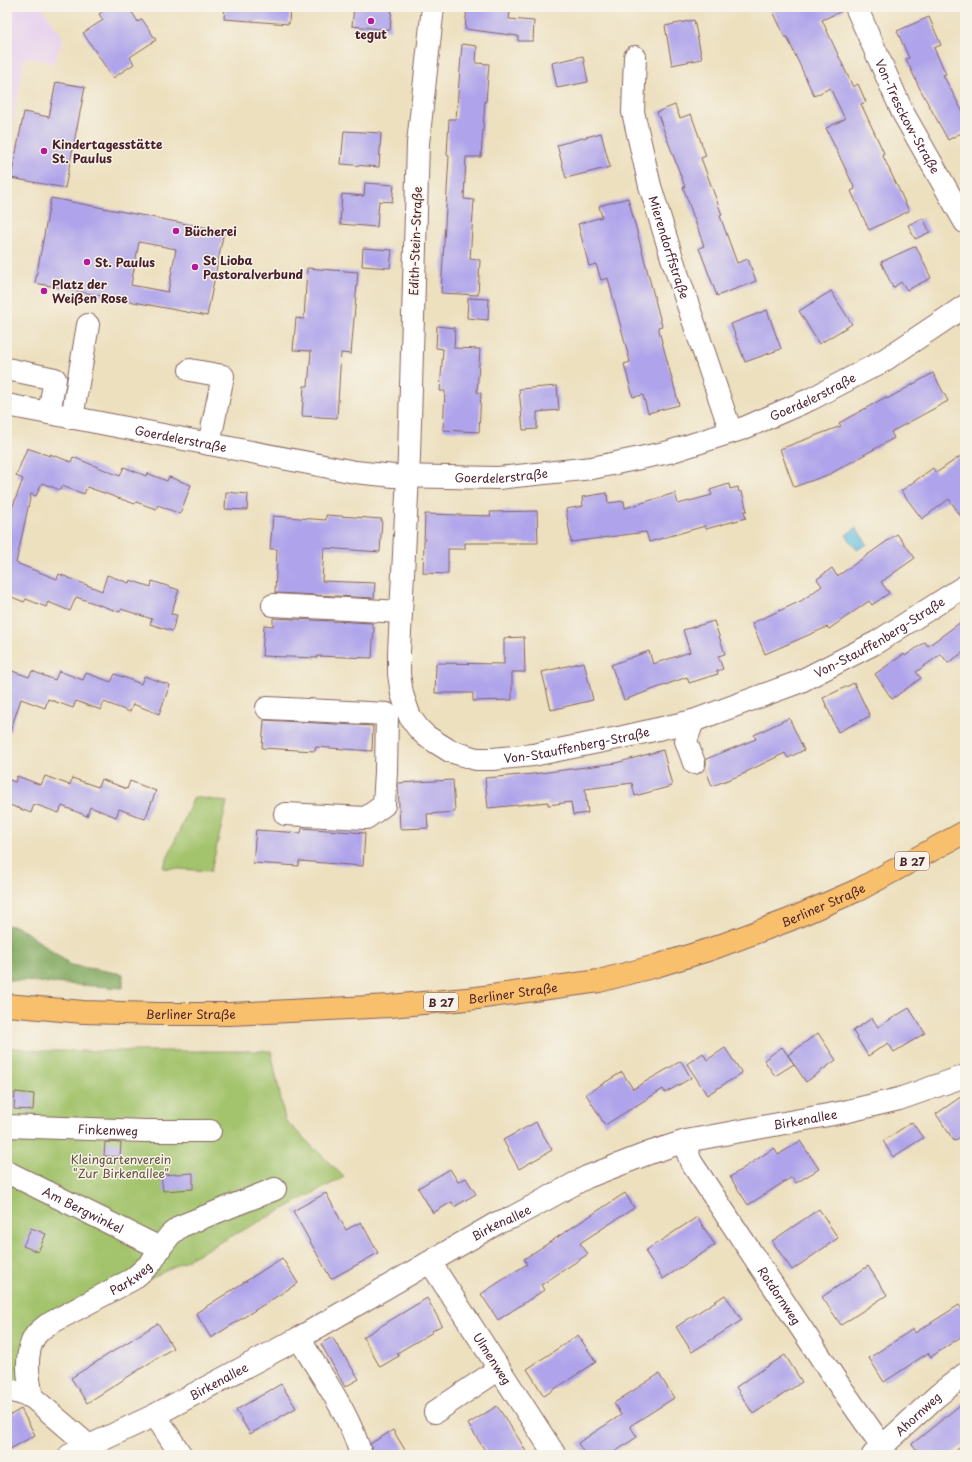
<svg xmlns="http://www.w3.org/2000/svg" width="972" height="1462" font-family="'Playpen Sans',sans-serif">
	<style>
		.built { fill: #e8d2ee }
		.green { fill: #a3c36c; stroke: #76714c }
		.forest { fill: #82a960; stroke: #666446 }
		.water { fill: #62c0e0; stroke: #567086 }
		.building { fill: #afa4eb; fill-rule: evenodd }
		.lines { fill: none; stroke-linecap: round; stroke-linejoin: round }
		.minor-casing { stroke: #83635f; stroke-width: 24 }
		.highway-casing { stroke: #83635f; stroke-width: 24 }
		.minor { stroke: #fff; stroke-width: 22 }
		.highway { stroke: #f8bf6c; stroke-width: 22 }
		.poi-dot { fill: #b5179e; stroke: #f7f3e8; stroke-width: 1.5 }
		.labels { text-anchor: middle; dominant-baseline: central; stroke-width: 3; stroke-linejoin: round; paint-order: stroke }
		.shield { fill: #f7f3e8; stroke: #7e5f64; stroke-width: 1 }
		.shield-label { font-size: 11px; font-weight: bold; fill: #4a1f2b }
		.poi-label { font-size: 12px; font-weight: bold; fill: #4a1f2b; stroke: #f7f3e8; text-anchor: start }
		.street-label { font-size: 12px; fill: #4a1f2b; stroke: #f7f3e8 }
		.park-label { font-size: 12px; fill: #65503e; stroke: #f7f3e8 }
	</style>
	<rect width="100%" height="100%" fill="#f7f3e8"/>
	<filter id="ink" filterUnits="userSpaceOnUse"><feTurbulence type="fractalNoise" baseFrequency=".025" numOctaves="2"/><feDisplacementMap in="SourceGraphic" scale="8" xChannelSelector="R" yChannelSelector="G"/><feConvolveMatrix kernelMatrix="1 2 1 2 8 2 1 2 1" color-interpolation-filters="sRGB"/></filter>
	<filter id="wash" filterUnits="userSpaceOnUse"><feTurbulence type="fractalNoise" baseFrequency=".012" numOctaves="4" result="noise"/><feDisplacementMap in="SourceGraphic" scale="16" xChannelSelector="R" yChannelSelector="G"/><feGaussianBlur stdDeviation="0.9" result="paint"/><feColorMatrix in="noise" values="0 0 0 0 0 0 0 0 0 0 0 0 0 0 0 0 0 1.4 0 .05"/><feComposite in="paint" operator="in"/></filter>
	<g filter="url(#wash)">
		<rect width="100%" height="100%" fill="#ede0bf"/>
		<path class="built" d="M7 7H42L63 38 54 63 25 57 7 152Z"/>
		<path class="green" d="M194 797 227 802 211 871 163 868Z
			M7 1047 40 1051H271L285 1120 344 1177 38 1338 25 1402 7 1397Z"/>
		<path class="forest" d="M7 925 19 927 71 965 123 974V988L7 980Z"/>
		<path class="water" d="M856 528 867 544 857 550 846 535Z"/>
		<g id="blocks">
			<path class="building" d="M109 7H129L138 22 142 19 156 40 130 57 134 64 113 78 83 33 103 20 99 14Z
				M225 7H290L289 24 224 19Z
				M354 7H392L390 30 352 26Z
				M467 7H511L509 19 534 21 533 41H518V36L465 29Z
				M771 7H844V10L822 20 853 87 858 84 866 102 861 104 884 153 882 154 909 211 869 230 851 191 855 189 826 128 845 119 830 88 814 96 787 37H785Z
				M929 17 941 45 934 48 946 74 943 75 965 116V131L948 140 919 87 906 59 909 58 897 31Z
				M694 20 702 59 672 65 665 26Z
				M462 44 477 46 476 63 489 64 486 101H485L481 157H466L464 199 474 200 470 259 480 260 478 295 441 293 449 156 447 155 449 119H456Z
				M583 56 588 82 557 88 552 63Z
				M56 82 85 87 65 188 11 178 24 112 49 117Z
				M675 105 680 118 691 114 706 156 701 158 722 215 720 216 737 263 748 259 756 281 717 296 699 248 704 246 683 187H685L657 112Z
				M344 131 381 133 379 167 341 164Z
				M601 133 610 167 566 178 557 145Z
				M365 183 394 185 392 202 379 201 377 227 340 224 342 194 364 196Z
				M51 198 224 231 207 316 35 283ZM139 242 176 249 168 292 131 285Z
				M628 198 662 326 658 327 679 405 648 413 643 395 633 397 624 364 630 362 608 278 601 280 596 264 589 266 578 224 602 217 599 206Z
				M923 218 930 232 915 239 908 225Z
				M916 246 931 278 907 290 901 282 893 288 881 262Z
				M363 248 392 250 390 268 362 266Z
				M307 268 358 272 351 354 341 353 337 418 302 416 304 386H308L311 351 293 350 296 318 304 319Z
				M831 291 852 324 819 344 799 311Z
				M468 298 489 299 488 320 467 318Z
				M767 310 781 349 745 362 731 324Z
				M437 326 455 328 454 348 480 349 477 392 481 393 479 432 443 430 445 391H440L443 349 436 348Z
				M933 373 948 401 891 432 894 438 830 474 794 487 780 449 841 426 839 423 886 397 887 399Z
				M557 386 559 410 537 412V429L523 430 519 389Z
				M27 448 50 456V454L71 462 73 457 120 476 124 467 146 476 147 473 167 481 169 477 191 485 180 514 158 505 156 509 136 502 135 504 87 487 84 494 62 486 60 490 42 483 36 496 31 494 16 563 57 579 59 574 102 591 107 575 129 583 130 580 151 587 152 581 179 590 171 614 177 615 172 631 150 624 152 619 121 609 120 612 76 597 70 611 48 602 46 607 26 599 24 602 7 595V581L10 573H7V510L11 511 23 479 16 476Z
				M965 453V522L949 499 922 519 901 491 933 468 936 473Z
				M729 484 730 489 738 487 739 492H742L747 511H744L746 518 706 529 705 526 649 542 646 532 571 542 566 509 583 506 582 497 607 493 608 503 624 501 625 508 675 493 678 504 712 495 710 490Z
				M226 492 248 494 247 510 225 509Z
				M537 511 538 543H465V549H448V574L423 573 425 514 491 516 490 512Z
				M326 515 382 519 380 552 324 548 322 581 375 583 374 598 275 593 277 549H270L273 516 326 520Z
				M897 534 915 558 881 582 889 593 872 605 869 601 829 629 827 627 765 654 752 623 801 601 822 586 817 579 832 568 837 576 842 573Z
				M273 618 372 623V627H374L372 658 317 656V658L262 656 264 625 273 626Z
				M965 619V651L948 663 941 654 916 672 921 678 892 699 875 674 904 654 905 656 925 642 928 646Z
				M714 621 725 654 718 656 723 669 717 671 718 674 689 683 687 677 624 700 611 665 649 651 653 664 690 652 683 630Z
				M524 637 525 672H512V700L473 701V693H435L436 663 504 664V638Z
				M584 662 593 700 551 710 542 672Z
				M7 669 29 677 32 671 55 680 59 671 83 680 86 673 111 682 115 674 141 684 144 676 170 685 159 714 133 704 130 712 104 702 101 710 76 701 73 708 48 699 45 708 21 699 10 732 7 731Z
				M854 683 870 716 838 732 823 698Z
				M789 718 804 750 788 758 785 753 746 772V773L712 786 705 768 706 765V759L756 739 754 735Z
				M264 720 373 726 372 751 316 747 315 751 262 748Z
				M663 750 672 786 635 796 632 783 585 789 588 813 573 815 571 802 548 805V802L488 808 485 778 533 774 616 763Z
				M17 776 41 785 45 776 70 785 72 778 98 787 101 779 127 789 130 781 156 791 145 819 119 809 116 817 90 807 87 816 62 806 59 813 34 804 31 813 7 804V779L15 782Z
				M453 780 455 812 427 814 428 828 400 829 398 783Z
				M302 828 365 833 363 866 299 861V866L253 863 256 830 301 833Z
				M909 1008 925 1033 894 1052 888 1043 868 1056 853 1031 872 1018 878 1027Z
				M818 1033 836 1060 806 1082 788 1055Z
				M782 1047 794 1064 775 1076 764 1060Z
				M725 1048 742 1073 707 1095 687 1064 703 1053 707 1060Z
				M681 1061 691 1078 665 1093 663 1089 605 1125 586 1094 622 1072 633 1089Z
				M15 1092 34 1094 33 1110 14 1109Z
				M965 1094V1134L954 1141 936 1114Z
				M536 1122 552 1150 519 1169 503 1140Z
				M912 1122 923 1138 893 1157 883 1141Z
				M800 1141 819 1169 796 1183 792 1177 748 1205 730 1177 774 1148 778 1155Z
				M105 1142 121 1143 120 1157 104 1156Z
				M450 1169 458 1182 466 1178 476 1194 454 1207 452 1202 433 1213 418 1188Z
				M193 1173V1189L163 1191 161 1175Z
				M326 1193 346 1230 361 1222 378 1253 331 1279 293 1211Z
				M625 1193 634 1208 580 1243 588 1254 541 1285 544 1290 498 1320 481 1294 527 1264 524 1259Z
				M819 1209 838 1238 792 1270 772 1241Z
				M697 1217 715 1245 663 1279 645 1251Z
				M31 1228 46 1234 38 1252 23 1246Z
				M282 1258 298 1283 211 1338 196 1313Z
				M868 1266 887 1295 841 1325 822 1297Z
				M725 1295 742 1320 692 1352 676 1327Z
				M427 1298 442 1325 432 1331 433 1332 397 1353 399 1356 380 1367 363 1337Z
				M959 1305 965 1313V1334L931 1357 928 1353 884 1382 869 1358 913 1329 915 1333Z
				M158 1323 173 1348 87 1403 71 1378Z
				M578 1335 596 1362 544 1396 527 1369Z
				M332 1337 359 1379 345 1387 321 1344Z
				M785 1355 802 1382 753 1414 736 1387Z
				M659 1374 674 1398 630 1426 637 1437 610 1455H585L578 1443 621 1415 614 1403Z
				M281 1384 296 1408 250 1434 236 1410Z
				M965 1401V1443L951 1455H921L912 1444Z
				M497 1406 519 1439 528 1455H488L468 1424Z
				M21 1409 35 1435 7 1451V1417Z
				M393 1430 408 1455H373L370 1444Z"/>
		</g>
	</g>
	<g filter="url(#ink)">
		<use href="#blocks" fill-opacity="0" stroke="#83635f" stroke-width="1"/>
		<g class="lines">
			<g class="minor-casing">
				<g id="minor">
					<path id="s1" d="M433 7 418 143 409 456 399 652V674L402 694 410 717 418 728 426 736 450 751 476 759H493L533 755 623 737 693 721 799 682 877 642 965 586"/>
					<path id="s2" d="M856 7 903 113 965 222"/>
					<path id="s3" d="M635 57 633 112 650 186 673 261 731 432"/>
					<path d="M7 369 55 379 49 413"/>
					<path d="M190 370 223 376 209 444"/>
					<path id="s4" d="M7 405 355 472 394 476 498 478 592 468 669 452 744 428 811 399 883 361 965 306"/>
					<path d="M72 418 88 325"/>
					<path d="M273 605 401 612"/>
					<path d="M267 708 387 714 386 772 384 805 366 818 285 814"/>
					<path d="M693 721 686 741 694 763"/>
					<path id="s5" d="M7 1126 145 1131H210"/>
					<path id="s6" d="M686 1141 687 1151 691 1162 837 1382 882 1446"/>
					<path id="s7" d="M7 1172 160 1248"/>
					<path id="s8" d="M430 1262 555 1455"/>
					<path d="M299 1338C321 1376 349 1412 361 1455"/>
					<path d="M7 1389 32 1397 89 1446"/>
					<path id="s9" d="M32 1397C28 1377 24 1354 35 1336 38 1332 43 1328 47 1325L133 1279 151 1263 160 1248 170 1235 181 1226 275 1189"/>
					<path d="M435 1412 499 1369"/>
					<path d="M155 1415 181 1455"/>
					<path id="s10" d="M70 1455 155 1415 299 1338 497 1223 513 1217 587 1177 649 1153 686 1141 844 1112 899 1099 965 1076"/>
					<path id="s11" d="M873 1455 937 1396 965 1374"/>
				</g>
			</g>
			<g class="highway-casing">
				<g id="highway">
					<path id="s12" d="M7 1005 83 1012 159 1014H230L390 1006 477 998 599 981 656 966 711 949 789 920 858 890 965 832"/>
				</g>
			</g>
			<use href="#minor" class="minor"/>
			<use href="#highway" class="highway"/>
		</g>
	</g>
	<g class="poi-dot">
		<circle cx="371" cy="21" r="4"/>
		<circle cx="44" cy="151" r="4"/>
		<circle cx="176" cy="231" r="4"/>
		<circle cx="87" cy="262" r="4"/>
		<circle cx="195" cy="267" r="4"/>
		<circle cx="44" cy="291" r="4"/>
	</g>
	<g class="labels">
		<g class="shield">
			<rect x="895" y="852" width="34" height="18" rx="3"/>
			<rect x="424" y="993" width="34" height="18" rx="3"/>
		</g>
		<g class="shield-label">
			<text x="912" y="861">B 27</text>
			<text x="441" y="1002">B 27</text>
		</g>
		<g class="poi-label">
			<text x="371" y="34" text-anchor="middle">tegut</text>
			<text x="52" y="144">Kindertagesstätte<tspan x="52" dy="14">St. Paulus</tspan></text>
			<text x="184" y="231">Bücherei</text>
			<text x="203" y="260">St Lioba<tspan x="203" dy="14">Pastoralverbund</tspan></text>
			<text x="95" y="262">St. Paulus</text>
			<text x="52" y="284">Platz der<tspan x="52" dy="14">Weißen Rose</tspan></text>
		</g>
		<g class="street-label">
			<text stroke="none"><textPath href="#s2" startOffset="121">Von-Tresckow-Straße</textPath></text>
			<text transform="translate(415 241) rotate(-88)">Edith-Stein-Straße</text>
			<text stroke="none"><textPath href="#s3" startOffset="195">Mierendorffstraße</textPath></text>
			<text stroke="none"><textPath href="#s4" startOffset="825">Goerdelerstraße</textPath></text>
			<text stroke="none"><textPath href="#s4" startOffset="177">Goerdelerstraße</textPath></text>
			<text stroke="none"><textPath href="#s4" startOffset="501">Goerdelerstraße</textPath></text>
			<text stroke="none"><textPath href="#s1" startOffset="1219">Von-Stauffenberg-Straße</textPath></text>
			<text stroke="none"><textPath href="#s1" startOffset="895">Von-Stauffenberg-Straße</textPath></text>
			<text stroke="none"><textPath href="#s12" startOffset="831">Berliner Straße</textPath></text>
			<text stroke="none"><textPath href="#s12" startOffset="507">Berliner Straße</textPath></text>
			<text stroke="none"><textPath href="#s12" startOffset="184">Berliner Straße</textPath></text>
			<text stroke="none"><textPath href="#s10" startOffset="814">Birkenallee</textPath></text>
			<text stroke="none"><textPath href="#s5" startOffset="101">Finkenweg</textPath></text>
			<text stroke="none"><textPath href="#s7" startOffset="85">Am Bergwinkel</textPath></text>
			<text stroke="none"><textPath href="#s10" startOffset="490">Birkenallee</textPath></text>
			<text stroke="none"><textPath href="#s9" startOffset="175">Parkweg</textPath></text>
			<text stroke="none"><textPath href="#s6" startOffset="182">Rotdornweg</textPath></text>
			<text stroke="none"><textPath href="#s8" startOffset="115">Ulmenweg</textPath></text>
			<text stroke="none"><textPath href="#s10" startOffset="166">Birkenallee</textPath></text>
			<text stroke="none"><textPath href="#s11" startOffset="61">Ahornweg</textPath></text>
		</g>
		<g class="park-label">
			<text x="121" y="1159">Kleingartenverein<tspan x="121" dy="14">"Zur Birkenallee"</tspan></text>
		</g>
	</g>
	<rect width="972" height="1462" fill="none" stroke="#f7f3e8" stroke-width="24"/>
</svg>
